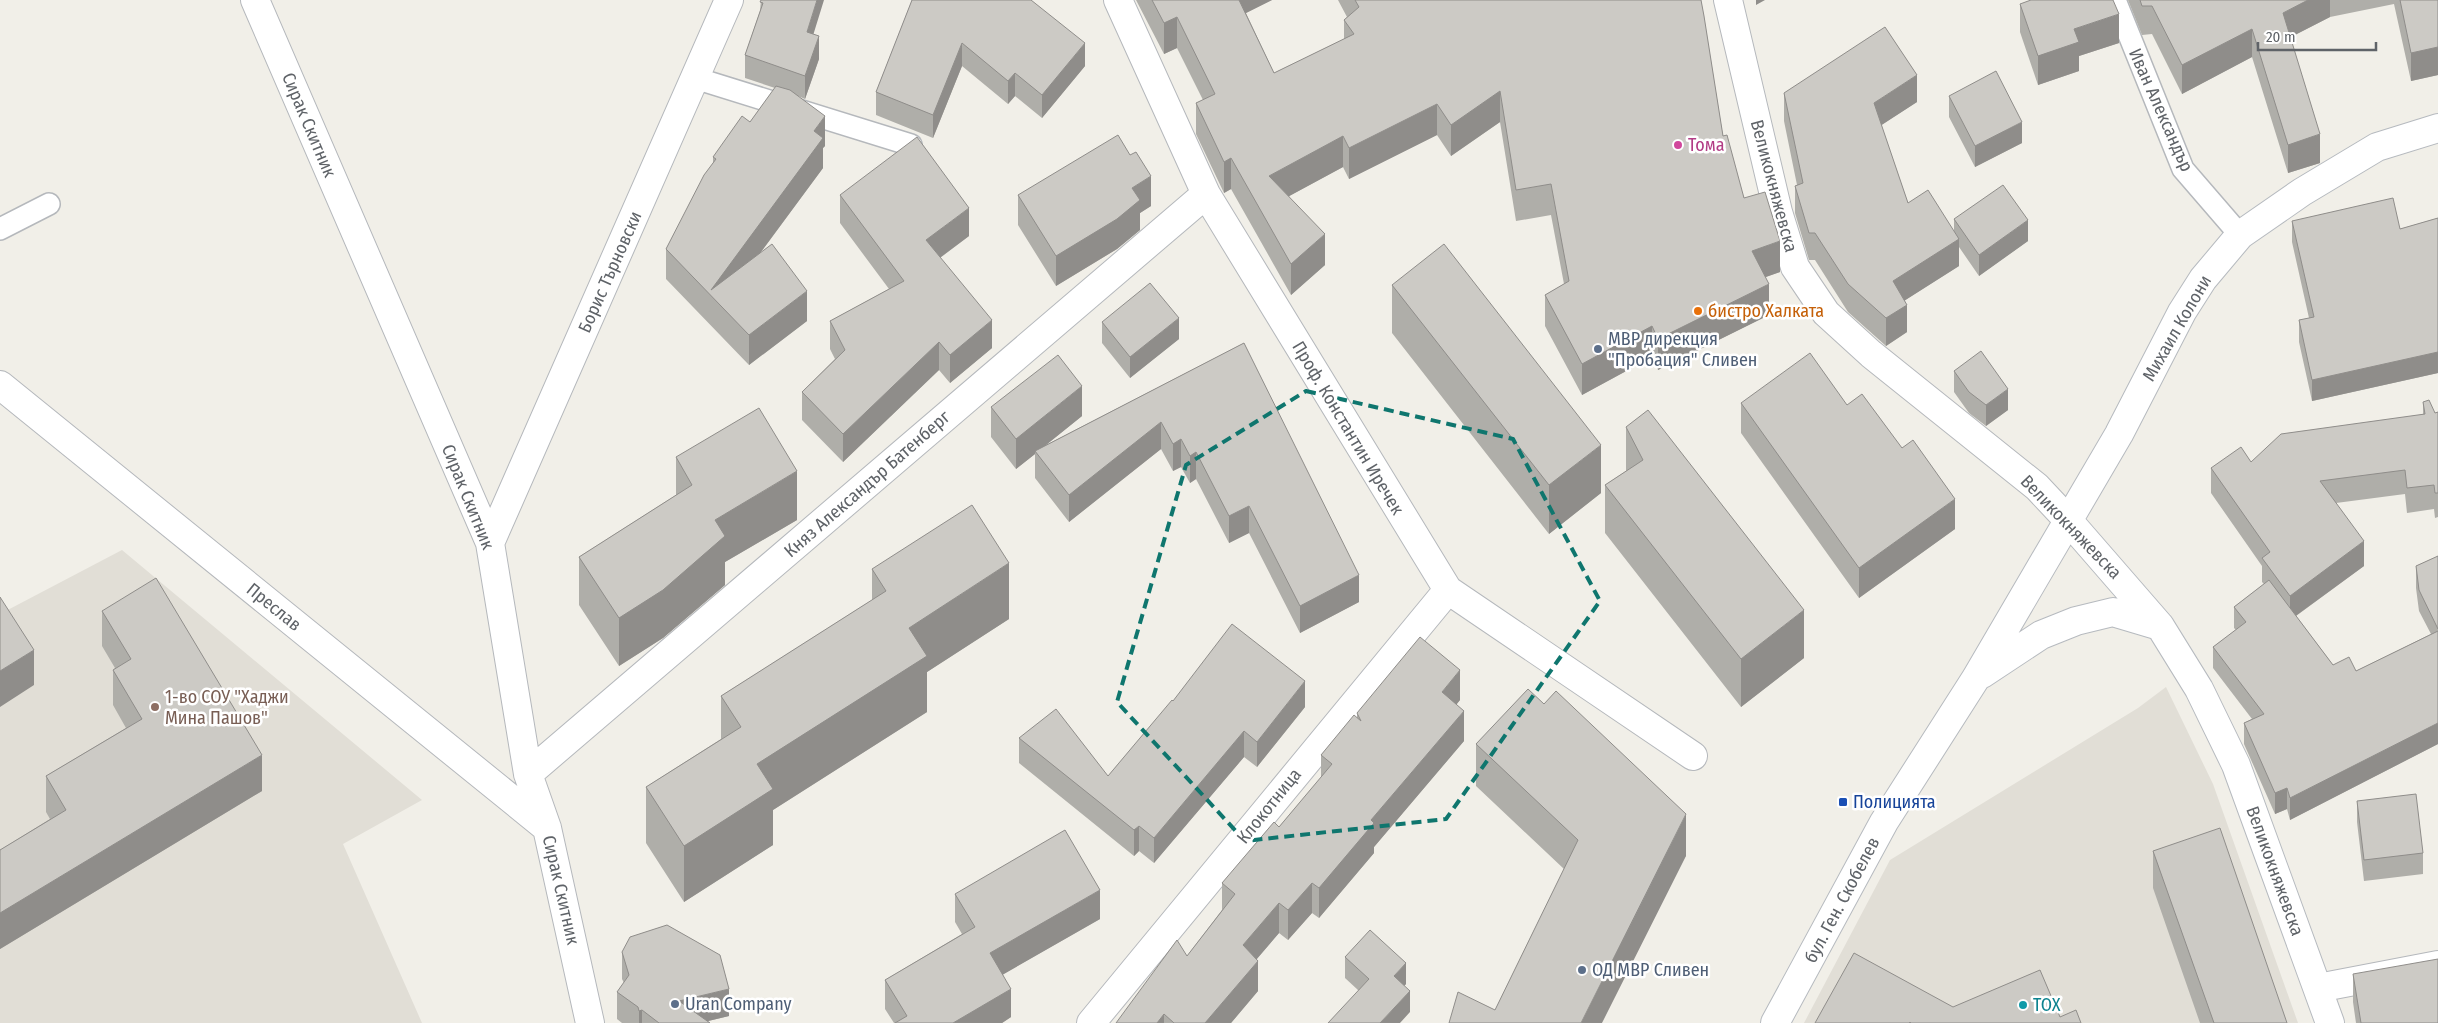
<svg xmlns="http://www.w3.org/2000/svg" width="2438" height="1023" font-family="'Fira Sans Condensed',sans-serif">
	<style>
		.education { fill: #e1ded6 }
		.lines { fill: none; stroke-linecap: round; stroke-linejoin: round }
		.lane-casing { stroke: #b5b8bc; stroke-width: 24 }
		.street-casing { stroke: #b5b8bc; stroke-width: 30 }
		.secondary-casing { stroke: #b6babf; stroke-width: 30 }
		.lane { stroke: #fff; stroke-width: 21 }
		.street { stroke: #fff; stroke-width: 28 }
		.secondary { stroke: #fff; stroke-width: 28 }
		.wall { fill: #afaea9 }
		.shaded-wall { fill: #8f8d8a }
		.building { fill: #cccac5; stroke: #8f8d8a }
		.marked { fill: none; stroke: #0f766e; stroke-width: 4; stroke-dasharray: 10 6; stroke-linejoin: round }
		.hotel-dot { fill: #d1479c; stroke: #fff; stroke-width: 2 }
		.food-dot { fill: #e8710a; stroke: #fff; stroke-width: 2 }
		.service-dot { fill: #5c6f8a; stroke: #fff; stroke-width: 2 }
		.education-dot { fill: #8d6e63; stroke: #fff; stroke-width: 2 }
		.transit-dot { fill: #1a4fb4; stroke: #fff; stroke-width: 2 }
		.culture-dot { fill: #0f9aa8; stroke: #fff; stroke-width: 2 }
		.labels { text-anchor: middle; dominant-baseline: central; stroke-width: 5; stroke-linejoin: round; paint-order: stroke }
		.street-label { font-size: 18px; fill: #5f6368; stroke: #fff }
		.hotel-label { font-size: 18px; fill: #b23c85; stroke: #fff; text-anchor: start }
		.food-label { font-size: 18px; fill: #c56008; stroke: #fff; text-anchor: start }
		.service-label { font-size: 18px; fill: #4e5e75; stroke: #fff; text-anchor: start }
		.education-label { font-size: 18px; fill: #785e54; stroke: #fff; text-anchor: start }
		.transit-label { font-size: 18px; fill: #164399; stroke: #fff; text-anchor: start }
		.culture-label { font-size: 18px; fill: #0d838f; stroke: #fff; text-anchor: start }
	</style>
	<rect width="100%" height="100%" fill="#f1efe8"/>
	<path class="education" d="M122 550 422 800 343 844 422 1023H0V614Z
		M2166 687 2213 784 2298 1023H1804L1890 860 2138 708Z"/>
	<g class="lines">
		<g class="lane-casing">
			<path id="lane" d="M2115 0 2183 169 2240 235
				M695 78 911 145
				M0 229 49 204"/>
		</g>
		<g class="street-casing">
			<path id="street" d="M255 0 490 543 528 774 547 828 590 1023
				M1118 0 1206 194 1448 590 1693 756
				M1728 0 1778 212 1795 267 1826 313 1871 354 2037 487 2067 519
				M0 385 547 828
				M490 543 729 0
				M528 774 1206 194
				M2318 988 2438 965
				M1091 1023 1448 590"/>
		</g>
		<g class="secondary-casing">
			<path id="secondary" d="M2067 519 2160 626 2199 689 2236 765 2330 1023
				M1982 674 2041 635 2076 621 2113 612 2160 626
				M1775 1023 1884 822 1976 678 2119 434 2182 312 2203 279 2240 235 2302 192 2377 147 2438 128"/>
		</g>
		<use href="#lane" class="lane"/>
		<use href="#street" class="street"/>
		<use href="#secondary" class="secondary"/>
	</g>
	<path class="wall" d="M761 0 813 34 819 59 805 99 798 96 825 146 823 148V168L761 252 807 321 749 365 666 279V249L713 163V157L750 122 775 88 745 78V55L760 11Z
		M912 0 1085 66 1042 118 1015 96 1008 104 962 66 933 138 876 115V92Z
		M1136 0H1272L1246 13 1274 73 1344 39V20L1347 17 1338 0H1701L1723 136 1744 198 1780 272 1765 277 1769 315 1658 370 1652 357 1582 395 1545 326V295L1564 284 1551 215 1516 221 1500 122 1451 156 1437 135 1349 179 1343 167 1289 196 1325 265 1291 295 1231 189 1224 193 1196 134V103L1203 100 1177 48 1164 54Z
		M2128 0H2438V75L2411 81 2394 4 2330 17 2291 37 2320 163 2288 173 2252 57 2182 94 2152 34 2142 35Z
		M2020 4 2119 43 2079 56V71L2038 85 2020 32Z
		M1784 93 1917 102 1881 125 1908 203 1954 232V219L2028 241 1979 276 1959 247V266L1905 300 1907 332 1886 346 1848 312 1815 260H1809L1795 213V186L1797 185 1784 121Z
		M1949 96 2022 143 1975 167 1949 117Z
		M840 195 969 236 940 258 992 348 950 383 939 370 843 462 802 420V392L835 359 830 349V321L889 289 840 223Z
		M1018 195 1151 206 1140 213V230L1117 249 1056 286 1018 225Z
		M2438 218V373L2312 401 2299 342V320L2309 318 2292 242V221L2400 229Z
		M1392 285 1601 493 1549 534 1392 333Z
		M1102 322 1179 339 1130 378 1102 343Z
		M1244 343 1359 602 1300 633 1249 533 1229 543 1196 479 1190 483 1181 467 1173 471 1161 449 1069 522 1035 478V454L1016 469 991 437V407L1082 416 1046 445Z
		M1954 371 2008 410 1986 426 1969 413 1954 392Z
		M2423 402 2435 413 2438 412V517L2435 518 2434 509 2407 513 2405 494 2336 503 2364 566 2296 616 2333 665 2356 671 2431 634 2419 611 2416 588V566L2438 556V744L2290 820 2287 809 2275 814 2244 744V723L2252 719 2213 668V647L2236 630 2234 628V607L2264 584 2262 582V566L2211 493V468L2251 462 2423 414Z
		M1741 403 1847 405 1902 448 1955 529 1859 598 1741 433Z
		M1626 427 1804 658 1741 707 1605 533V485L1626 471Z
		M676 457 797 520 725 562V585L663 638 619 666 579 605V557L676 495Z
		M872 569 1009 619 927 672V712L773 810V845L684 902 646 843V787L721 739V696L872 600Z
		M102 611 262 791 0 949V850L50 819 46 812V776L126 728 113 705V670L115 668 102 646Z
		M1460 700 1456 705 1464 741 1374 847V853L1319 918 1312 913 1288 940 1279 933 1256 960 1258 991 1231 1023H1116L1187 956 1222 910V883L1279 827 1321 778V755L1357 717V713Z
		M1173 701 1305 707 1257 767 1244 757 1154 863 1139 851 1134 856 1019 763V738L1108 776Z
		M1476 744 1686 856 1495 1010 1564 869 1476 786Z
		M2357 801 2423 853V874L2364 881 2357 822Z
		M2153 851 2287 1023H2200L2153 888Z
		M955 894 1100 919 1003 974 1011 1017 1002 1023H894L885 1009V980L962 934 955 922Z
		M622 952 729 1016 708 1021 710 1023H622L617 1019V992L624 983 622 979Z
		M1345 957 1406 984 1404 986 1410 1012 1358 990 1345 978Z
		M2353 974 2438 1023H2356L2353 1002Z"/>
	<path class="shaded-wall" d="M817 0H824L807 55V32Z
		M1234 0H1272L1234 19Z
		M1756 0H1765L1756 5Z
		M2308 0H2330V17L2283 41V13Z
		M2119 14V43L2079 56V71L2038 85V56L2074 29Z
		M1177 17V48L1164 54V23Z
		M2252 29V57L2182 94V65Z
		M819 36V59L805 99V76Z
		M962 43V66L933 138V115Z
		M1085 43V66L1042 118V95Z
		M2438 47V75L2411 81V53Z
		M1015 73V96L1008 104V81Z
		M1917 75V102L1874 130V103Z
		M1500 91V122L1451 156V125Z
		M1437 104V135L1349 179V148Z
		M825 116V146L823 148V168L721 306 711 290 814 131Z
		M2022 122V143L1975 167V146Z
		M2320 134V163L2288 173V145Z
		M1343 136V167L1269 207V176Z
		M1231 158V189L1224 193V162Z
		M1151 176V206L1140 213V230L1117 249 1056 286V256L1132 188Z
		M969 208V236L926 268V240Z
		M2028 220V241L1979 276V255Z
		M1325 234V265L1291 295V264Z
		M1959 239V266L1893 308V281Z
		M1780 241V272L1752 282V251Z
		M1769 284V315L1658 370V339Z
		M807 291V321L749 365V335Z
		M1907 305V332L1886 346V318Z
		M1179 318V339L1130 378V357Z
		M992 320V348L950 383V355Z
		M1652 326V357L1582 395V364Z
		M939 342V370L843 462V434Z
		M2438 352V373L2312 401V380Z
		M1082 386V416L1036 453 1035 451V454L1016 469V439Z
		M2008 389V410L1986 426V405Z
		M1161 422V449L1069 522V495Z
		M1181 439V467L1173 471V444Z
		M1601 445V493L1549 534V485Z
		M1196 452V479L1190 483V456Z
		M797 471V520L725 562V585L663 638 619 666V618L715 520Z
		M1955 499V529L1859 598V568Z
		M1249 506V533L1229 543V516Z
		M2364 541V566L2290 620V596Z
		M1009 563V619L927 672V712L773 810V845L684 902V846L757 764 909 628Z
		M1359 575V602L1300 633V606Z
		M1804 610V658L1741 707V659Z
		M34 650V685L0 707V671Z
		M1460 670V700L1442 722V692Z
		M1305 681V707L1257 767V742Z
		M1464 711V741L1374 847V853L1319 918V888L1371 820Z
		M2438 723V744L2290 820V798Z
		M1244 731V757L1154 863V838Z
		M262 755V791L0 949V913Z
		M2287 788V809L2275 814V793Z
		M1686 814V856L1602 1023H1581Z
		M1139 826V851L1134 856V830Z
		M1312 883V913L1288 940V910Z
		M1100 890V919L990 982V953Z
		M1279 903V933L1243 975V945Z
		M1258 961V991L1231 1023H1205Z
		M1406 963V984L1394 997V976Z
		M729 989V1016L700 1023 679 1001Z
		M1011 989V1017L1002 1023H953Z
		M1410 991V1012L1400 1023H1380Z
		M642 1010V1023H639V1011Z
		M1164 1014V1023H1157Z"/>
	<path class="building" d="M761 0H817L807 32 819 36 805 76 745 55 763 3 760 2Z
		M912 0H1031L1085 43 1042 95 1015 73 1008 81 962 43 933 115 876 92Z
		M1152 0H1239L1274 73 1354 34 1344 20 1359 7 1355 0H1701L1704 16 1723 136 1727 135 1744 198 1765 192 1780 241 1752 251 1769 284 1658 339 1652 326 1582 364 1545 295 1569 281 1551 184 1516 190 1500 91 1451 125 1437 104 1349 148 1343 136 1269 176 1325 234 1291 264 1231 158 1224 162 1196 103 1215 94 1177 17 1164 23Z
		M2031 0H2113L2119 14 2074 29 2079 42 2038 56 2020 4Z
		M2140 0H2308L2283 13 2320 134 2288 145 2252 29 2182 65 2152 6H2142Z
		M2400 0H2438V47L2411 53Z
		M1885 27 1917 75 1874 103 1908 203 1928 190 1959 239 1893 281 1907 305 1886 318 1848 284 1815 233H1809L1795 186 1803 183 1784 93Z
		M1996 71 2022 122 1975 146 1949 96Z
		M776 86 790 90 825 116 814 131 823 138 711 290 772 244 807 291 749 335 666 249 704 175 716 159 713 157 742 116 750 122Z
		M1118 135 1130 155 1136 152 1151 176 1132 188 1140 200 1117 219 1056 256 1018 195Z
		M917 137 969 208 926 240 992 320 950 355 939 342 843 434 802 392 845 350 830 321 904 281 840 195Z
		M2003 185 2028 220 1979 255 1954 219Z
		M2393 198 2400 229 2438 218V352L2312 380 2299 320 2314 317 2292 221Z
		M1444 244 1601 445 1549 485 1392 285Z
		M1150 283 1179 318 1130 357 1102 322Z
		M1244 343 1359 575 1300 606 1249 506 1229 516 1196 452 1190 456 1181 439 1173 444 1161 422 1069 495 1035 451Z
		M1981 351 2008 389 1986 405 1969 392 1954 371Z
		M1810 353 1847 405 1862 394 1902 448 1913 440 1955 499 1859 568 1741 403Z
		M1058 355 1082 386 1016 439 991 407Z
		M2429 400 2435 413 2438 412V493H2435L2434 485 2407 488 2405 470 2320 481 2364 541 2290 596 2262 558 2270 552 2211 468 2241 447 2251 462 2281 434 2425 414 2423 402Z
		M759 408 797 471 715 520 725 536 663 590 619 618 579 557 692 485 676 457Z
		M1648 410 1804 610 1741 659 1605 485 1643 460 1626 427Z
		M972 505 1009 563 909 628 927 656 757 764 773 789 684 846 646 787 741 727 721 696 886 591 872 569Z
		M2438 556V629L2419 590 2416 566Z
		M156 578 262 755 0 913V850L66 810 46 776 142 719 113 670 131 659 102 611Z
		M2269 580 2333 665 2349 657 2356 671 2438 631V723L2290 798 2287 788 2275 793 2244 723 2264 714 2213 647 2246 622 2234 607Z
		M0 597 34 650 0 671Z
		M1232 624 1305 681 1257 742 1244 731 1154 838 1139 826 1134 830 1019 738 1056 709 1108 776 1172 700 1173 701Z
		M1420 637 1460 670 1442 692 1464 711 1371 820 1374 823 1319 888 1312 883 1288 910 1279 903 1243 945 1258 961 1205 1023H1174L1164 1014 1157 1023H1116L1177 940 1187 956 1235 894 1222 883 1274 822 1279 827 1332 764 1321 755 1354 715 1361 721 1357 713Z
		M1528 689 1544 704 1556 691 1686 814 1581 1023H1449L1458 992 1495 1010 1578 840 1476 744Z
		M2416 794 2423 853 2364 860 2357 801Z
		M2220 828 2287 1023H2214L2153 851Z
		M1065 830 1100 890 990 953 1011 989 953 1023H895L907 1016 885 980 975 927 955 894Z
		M667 925 720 955 729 989 679 1001 710 1023H659L642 1010 639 1011 638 1007 617 992 629 975 622 952 630 937Z
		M1370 930 1406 963 1394 976 1410 991 1380 1023H1328L1369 979 1345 957Z
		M1854 953 1953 1007 2040 970 2060 1017 2076 1010 2081 1023H1911L1910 1022 1909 1023H1815Z
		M2438 959V1023H2361L2353 974Z"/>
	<path class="marked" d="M1306 391 1513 439 1600 601 1446 819 1245 841 1117 702 1186 465Z"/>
	<circle class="hotel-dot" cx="1678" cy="145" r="5"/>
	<circle class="food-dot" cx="1698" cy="311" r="5"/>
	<g class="service-dot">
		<circle cx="1598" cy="349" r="5"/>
		<circle cx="1582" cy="970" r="5"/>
		<circle cx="675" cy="1004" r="5"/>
	</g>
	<circle class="education-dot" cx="155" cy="707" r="5"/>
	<rect class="transit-dot" x="1838" y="797" width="10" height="10" rx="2.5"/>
	<circle class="culture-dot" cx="2023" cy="1005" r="5"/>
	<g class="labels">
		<g class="street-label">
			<text transform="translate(2161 110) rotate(66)">Иван Александър</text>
			<text transform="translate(309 125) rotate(67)">Сирак Скитник</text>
			<text transform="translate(1774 186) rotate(75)">Великокняжевска</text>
			<text transform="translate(610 272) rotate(-66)">Борис Търновски</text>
			<text transform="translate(2177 328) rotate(-60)">Михаил Колони</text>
			<text transform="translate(1348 428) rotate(59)">Проф. Константин Иречек</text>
			<text transform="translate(867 484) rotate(-41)">Княз Александър Батенберг</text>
			<text transform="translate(468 497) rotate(68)">Сирак Скитник</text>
			<text transform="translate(2071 527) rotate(46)">Великокняжевска</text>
			<text transform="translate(274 607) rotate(39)">Преслав</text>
			<text transform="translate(1269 806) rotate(-51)">Клокотница</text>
			<text transform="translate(2275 871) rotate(70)">Великокняжевска</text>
			<text transform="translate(561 890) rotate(77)">Сирак Скитник</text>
			<text transform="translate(1842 900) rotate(-62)">бул. Ген. Скобелев</text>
		</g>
		<g class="hotel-label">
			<text x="1688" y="145">Тома</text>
		</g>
		<g class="food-label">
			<text x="1708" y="311">бистро Халката</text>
		</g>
		<g class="service-label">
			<text x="1608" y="339">МВР дирекция<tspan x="1608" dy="21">"Пробация" Сливен</tspan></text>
			<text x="1592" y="970">ОД МВР Сливен</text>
			<text x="685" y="1004">Uran Company</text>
		</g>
		<g class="education-label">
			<text x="165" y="697">1-во СОУ "Хаджи<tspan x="165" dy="21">Мина Пашов"</tspan></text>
		</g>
		<g class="transit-label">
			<text x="1853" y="802">Полицията</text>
		</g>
		<g class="culture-label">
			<text x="2033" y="1005">ТОХ</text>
		</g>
	</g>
	<path d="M2258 42v8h118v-8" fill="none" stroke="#5f6368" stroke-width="2.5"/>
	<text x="2266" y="42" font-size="15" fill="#5f6368" stroke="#ffffff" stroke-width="4" paint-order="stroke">20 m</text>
</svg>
